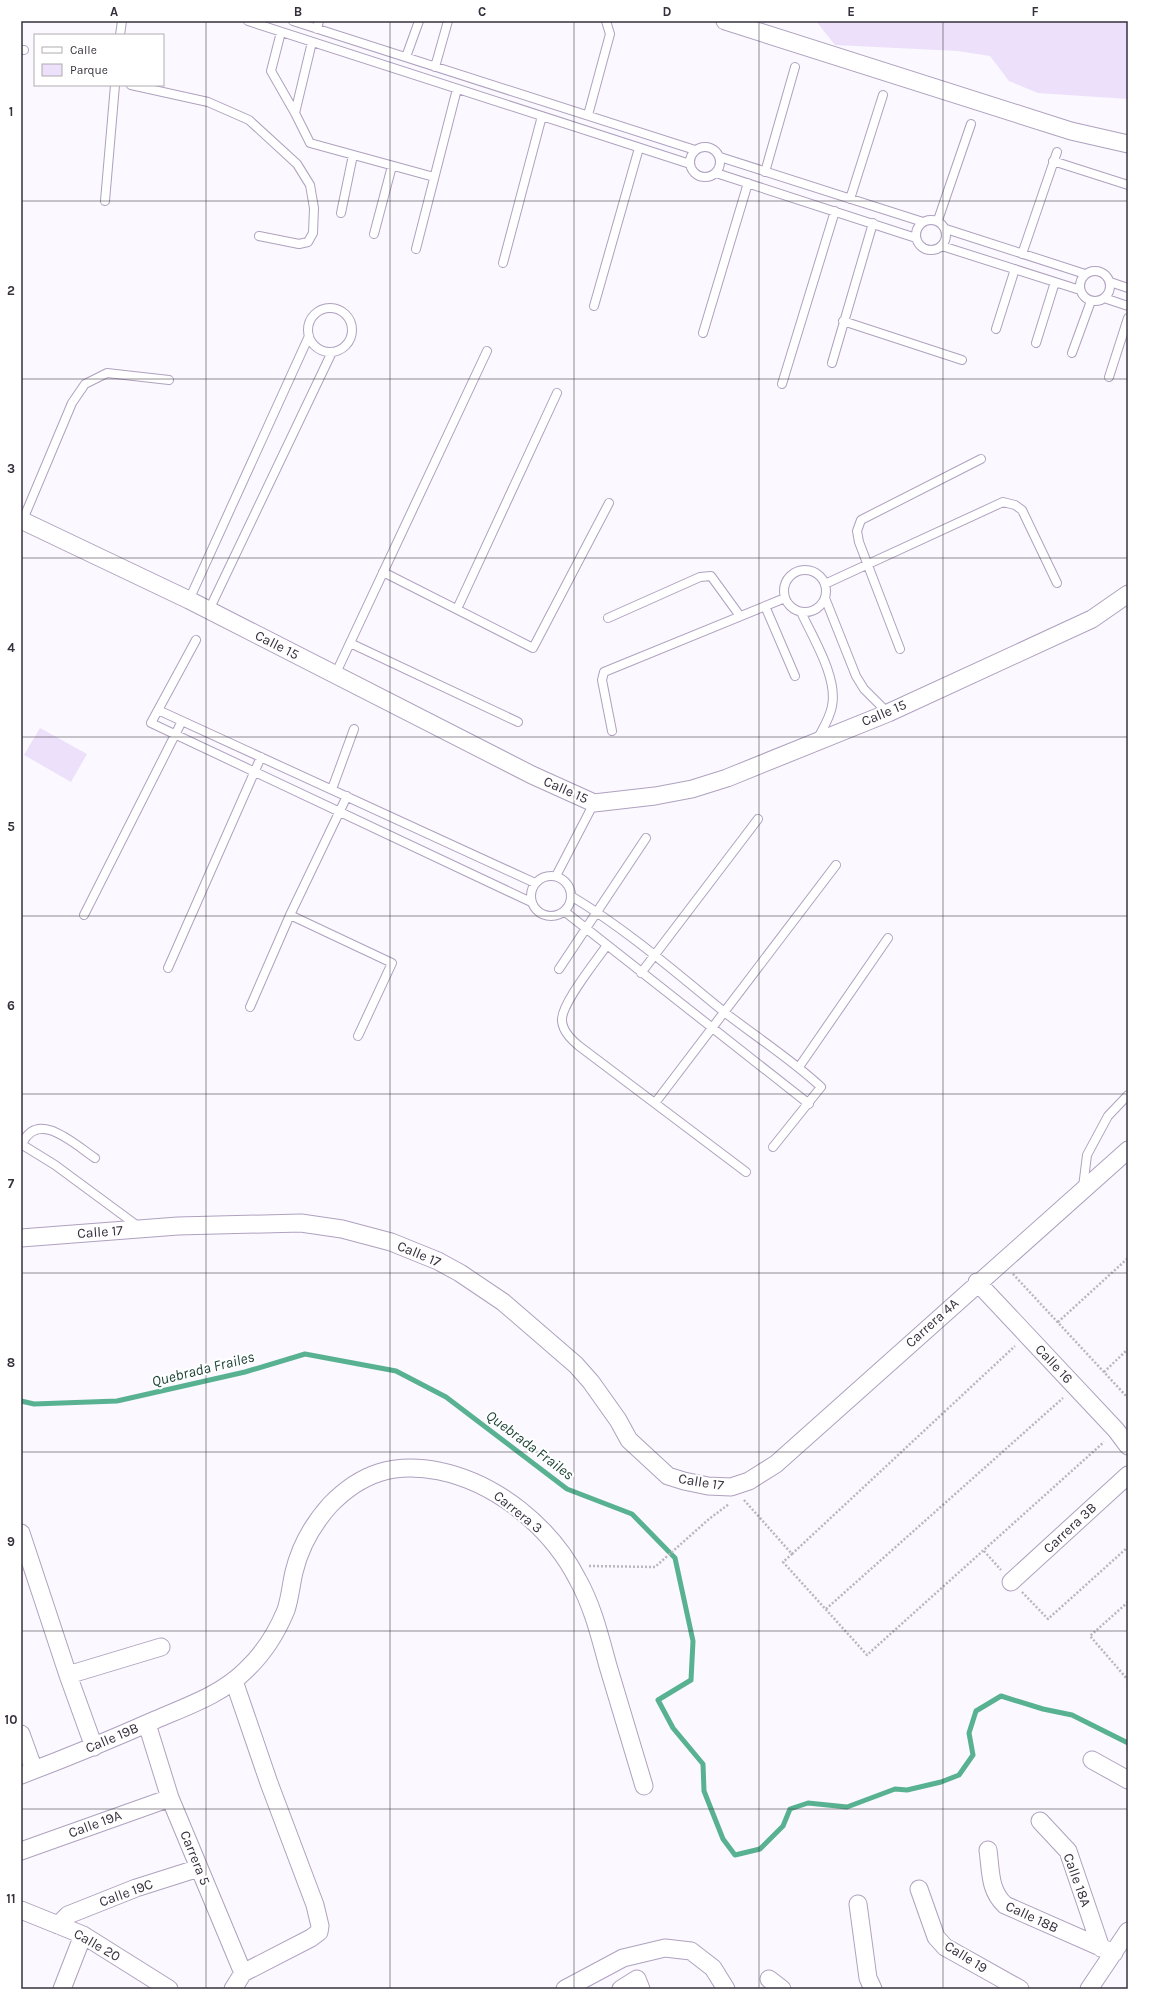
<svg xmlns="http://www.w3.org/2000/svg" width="1149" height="2010" font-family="Karla,sans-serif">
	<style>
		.green { fill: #ece0fa }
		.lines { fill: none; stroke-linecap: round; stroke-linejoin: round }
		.stream { stroke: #58b291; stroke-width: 5 }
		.lane-casing { stroke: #afa1bf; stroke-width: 10 }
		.street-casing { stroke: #afa1bf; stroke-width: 19 }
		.path { stroke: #bab6bf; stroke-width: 2.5; stroke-dasharray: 2 2; stroke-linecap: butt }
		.lane { stroke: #fff; stroke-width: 8 }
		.street { stroke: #fff; stroke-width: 17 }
		.grid { fill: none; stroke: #36303d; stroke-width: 1; stroke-opacity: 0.55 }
		.labels { text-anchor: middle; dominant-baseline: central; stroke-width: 4; stroke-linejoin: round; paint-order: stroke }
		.street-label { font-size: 14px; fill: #36303d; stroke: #fff }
		.water-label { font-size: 15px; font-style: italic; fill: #1d4436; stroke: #fff }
		.neatline { fill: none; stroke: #36303d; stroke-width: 1.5 }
		.grid-label { font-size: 13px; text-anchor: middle; font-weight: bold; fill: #36303d }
	</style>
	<rect width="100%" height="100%" fill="#fbf8ff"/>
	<path class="green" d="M816 21H1128V99L1038 93 1009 81 990 56 958 51 835 45Z
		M40 728 87 754 71 782 24 755Z"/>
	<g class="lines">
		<path class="stream" d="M21 1401 34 1404 117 1401 245 1372 305 1354 396 1371 446 1397 567 1489 632 1514 675 1558 693 1641 691 1680 658 1700 673 1728 703 1764 704 1791 723 1839 735 1855 760 1849 783 1826 790 1809 808 1803 847 1807 895 1789 907 1790 941 1782 959 1775 973 1755 969 1733 976 1711 1001 1696 1043 1709 1072 1715 1128 1743"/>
		<g class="lane-casing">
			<path id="lane" d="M248 21 690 164
				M293 21 695 150
				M317 29 319 21
				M281 32 271 71 295 113
				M120 35 122 21
				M312 42 295 113 310 143 434 177
				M21 50H24
				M406 57 419 21
				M435 67 448 21
				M131 85 208 102 249 120 297 164 310 185 314 208 313 233 308 242 299 244 259 236
				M588 115 610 34 606 21
				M690 162a15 15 0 1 1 30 0a15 15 0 1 1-30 0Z
				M720 157 923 222
				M1053 161 1128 185
				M765 172 795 67
				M716 173 916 238
				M850 199 883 95
				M105 201 115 85
				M341 213 353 155
				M916 235a15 15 0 1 1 30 0a15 15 0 1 1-30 0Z
				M938 220 971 124
				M946 229 1085 274
				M374 234 392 166
				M942 246 1080 290
				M416 249 457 89
				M1022 254 1057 152
				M503 263 542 116
				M1080 286a15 15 0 1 1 30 0a15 15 0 1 1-30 0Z
				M1110 282 1128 288
				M1104 298 1128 306
				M594 306 639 148
				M308 330a22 22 0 1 1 44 0a22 22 0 1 1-44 0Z
				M843 321 962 360
				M996 329 1015 269
				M703 333 748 183
				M1036 343 1055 282
				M1072 353 1091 301
				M832 363 873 223
				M1109 377 1128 318
				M782 384 835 211
				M22 522 72 403 85 384 107 373 169 380
				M784 591a21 21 0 1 1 42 0a21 21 0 1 1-42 0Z
				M383 572 533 648 609 503
				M825 584 1003 502 1015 505 1022 510 1057 583
				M825 598 856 676 864 689 888 713
				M189 600 309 336
				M765 606 795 676
				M457 609 557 393
				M209 610 332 352
				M801 612C813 638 838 678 832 706 830 718 822 730 817 740
				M608 618 700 577 711 576 740 616
				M196 640 151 723 531 902
				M350 643 518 722
				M900 649 859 542 857 531 861 520 981 459
				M335 675 487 351
				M158 710 535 883
				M612 731 602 680 604 672 785 598
				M332 789 354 729
				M531 896a20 20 0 1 1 40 0a20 20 0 1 1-40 0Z
				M556 876 594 803
				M571 896C626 929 674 971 723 1011 756 1037 791 1059 821 1087L773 1147
				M564 911 809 1104
				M84 915 182 721
				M290 915 392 963 358 1036
				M607 945C597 960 560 1005 562 1021 563 1032 572 1040 579 1046L746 1172
				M168 968 261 757
				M559 969 646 838
				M641 973 758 819
				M250 1007 290 915 347 796
				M799 1067 888 938
				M655 1103 836 865
				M21 1144 55 1165 139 1227
				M22 1144C38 1109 74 1144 95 1158
				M1083 1187 1087 1155 1108 1116 1128 1095"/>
		</g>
		<g class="street-casing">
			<path id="street" d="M725 21 1071 131 1128 144
				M21 520 189 600 532 775 594 803 655 796 692 789 727 778 888 713 1092 619 1128 594
				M21 1238 178 1226 301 1223 342 1229 391 1242 438 1261 460 1273 503 1302 576 1365 591 1382 618 1420 629 1440 668 1476 684 1481 708 1486 731 1487 749 1481 776 1464 1128 1150
				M977 1282 1116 1430 1128 1446
				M21 1533 68 1675 94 1747
				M1011 1582 1128 1475
				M68 1675 161 1647
				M234 1681 269 1783 315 1905 320 1926 319 1932 311 1938 243 1973
				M147 1724 170 1798 243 1973 233 1989
				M21 1734 34 1770
				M1092 1760 1128 1780
				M21 1775C66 1758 110 1740 155 1720 187 1706 221 1695 246 1670 264 1653 277 1632 286 1610 290 1598 291 1585 294 1572 300 1547 313 1524 330 1505 361 1473 394 1462 439 1471 497 1483 551 1527 578 1580 593 1607 600 1637 608 1666 620 1706 632 1746 644 1786
				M1040 1821 1068 1851 1101 1948
				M988 1850C991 1871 989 1890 1005 1905L1114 1953
				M21 1851 170 1798
				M919 1889 936 1937 945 1947 1020 1989
				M858 1904 868 1978 873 1989
				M21 1910 83 1935 169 1989
				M58 1925 68 1915 136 1888 199 1868
				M769 1979 782 1989
				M62 1989 83 1935
				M565 1989 623 1958 665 1948 691 1951 713 1968 726 1989
				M621 1989 637 1979 641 1989
				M1089 1989 1128 1931"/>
		</g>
		<path class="path" d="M1013 1274 1128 1398
			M1058 1322 1128 1258
			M1104 1372 1128 1349
			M744 1500 792 1554 783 1562 867 1655 1104 1442
			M984 1551 1001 1570
			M792 1554 1015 1346
			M589 1566 655 1567 709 1519 729 1504
			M1022 1592 1048 1619 1128 1547
			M1128 1602 1090 1636 1128 1680
			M826 1609 1063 1398"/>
		<use href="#lane" class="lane"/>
		<use href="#street" class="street"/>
	</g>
	<path class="grid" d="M206 21V1989M390 21V1989M574 21V1989M759 21V1989M943 21V1989M21 201H1128M21 379H1128M21 558H1128M21 737H1128M21 916H1128M21 1094H1128M21 1273H1128M21 1452H1128M21 1631H1128M21 1809H1128"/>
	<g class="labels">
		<g class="street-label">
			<text transform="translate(277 645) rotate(27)">Calle 15</text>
			<text transform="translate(884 713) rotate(-23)">Calle 15</text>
			<text transform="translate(566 790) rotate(24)">Calle 15</text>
			<text transform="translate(100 1232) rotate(-4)">Calle 17</text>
			<text transform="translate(419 1254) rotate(23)">Calle 17</text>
			<text transform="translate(932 1323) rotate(-42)">Carrera 4A</text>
			<text transform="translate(1054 1364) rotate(47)">Calle 16</text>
			<text transform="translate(701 1482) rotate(9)">Calle 17</text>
			<text transform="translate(518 1512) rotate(39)">Carrera 3</text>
			<text transform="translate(1070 1528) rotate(-43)">Carrera 3B</text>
			<text transform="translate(112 1738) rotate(-23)">Calle 19B</text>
			<text transform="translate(95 1824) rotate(-20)">Calle 19A</text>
			<text transform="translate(195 1858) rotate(68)">Carrera 5</text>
			<text transform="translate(1077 1880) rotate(70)">Calle 18A</text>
			<text transform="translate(126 1893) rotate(-20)">Calle 19C</text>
			<text transform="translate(1032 1917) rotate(25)">Calle 18B</text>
			<text transform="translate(97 1945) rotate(30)">Calle 20</text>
			<text transform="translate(966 1957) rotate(32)">Calle 19</text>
		</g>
		<g class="water-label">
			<text transform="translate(203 1369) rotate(-14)">Quebrada Frailes</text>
			<text transform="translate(530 1445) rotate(37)">Quebrada Frailes</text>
		</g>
	</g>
	<rect width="1149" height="2010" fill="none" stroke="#ffffff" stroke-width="44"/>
	<rect x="34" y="34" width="130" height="52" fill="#ffffff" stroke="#afacb1"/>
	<rect x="42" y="47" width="20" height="6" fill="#ffffff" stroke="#afacb1"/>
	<text x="70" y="54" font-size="12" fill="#36303d">Calle</text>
	<rect x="42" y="64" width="20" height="12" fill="#ece0fa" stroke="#afacb1"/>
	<text x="70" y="74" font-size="12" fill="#36303d">Parque</text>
	<rect x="22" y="22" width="1105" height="1966" class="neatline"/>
	<g class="grid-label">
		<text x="114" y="16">A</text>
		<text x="298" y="16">B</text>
		<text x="482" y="16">C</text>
		<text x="667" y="16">D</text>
		<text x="851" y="16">E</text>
		<text x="1035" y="16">F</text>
		<text x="11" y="116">1</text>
		<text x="11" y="295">2</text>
		<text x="11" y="473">3</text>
		<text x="11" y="652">4</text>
		<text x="11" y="831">5</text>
		<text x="11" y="1010">6</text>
		<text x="11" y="1188">7</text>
		<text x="11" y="1367">8</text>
		<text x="11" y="1546">9</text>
		<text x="11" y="1724">10</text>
		<text x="11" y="1903">11</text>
	</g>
</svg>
